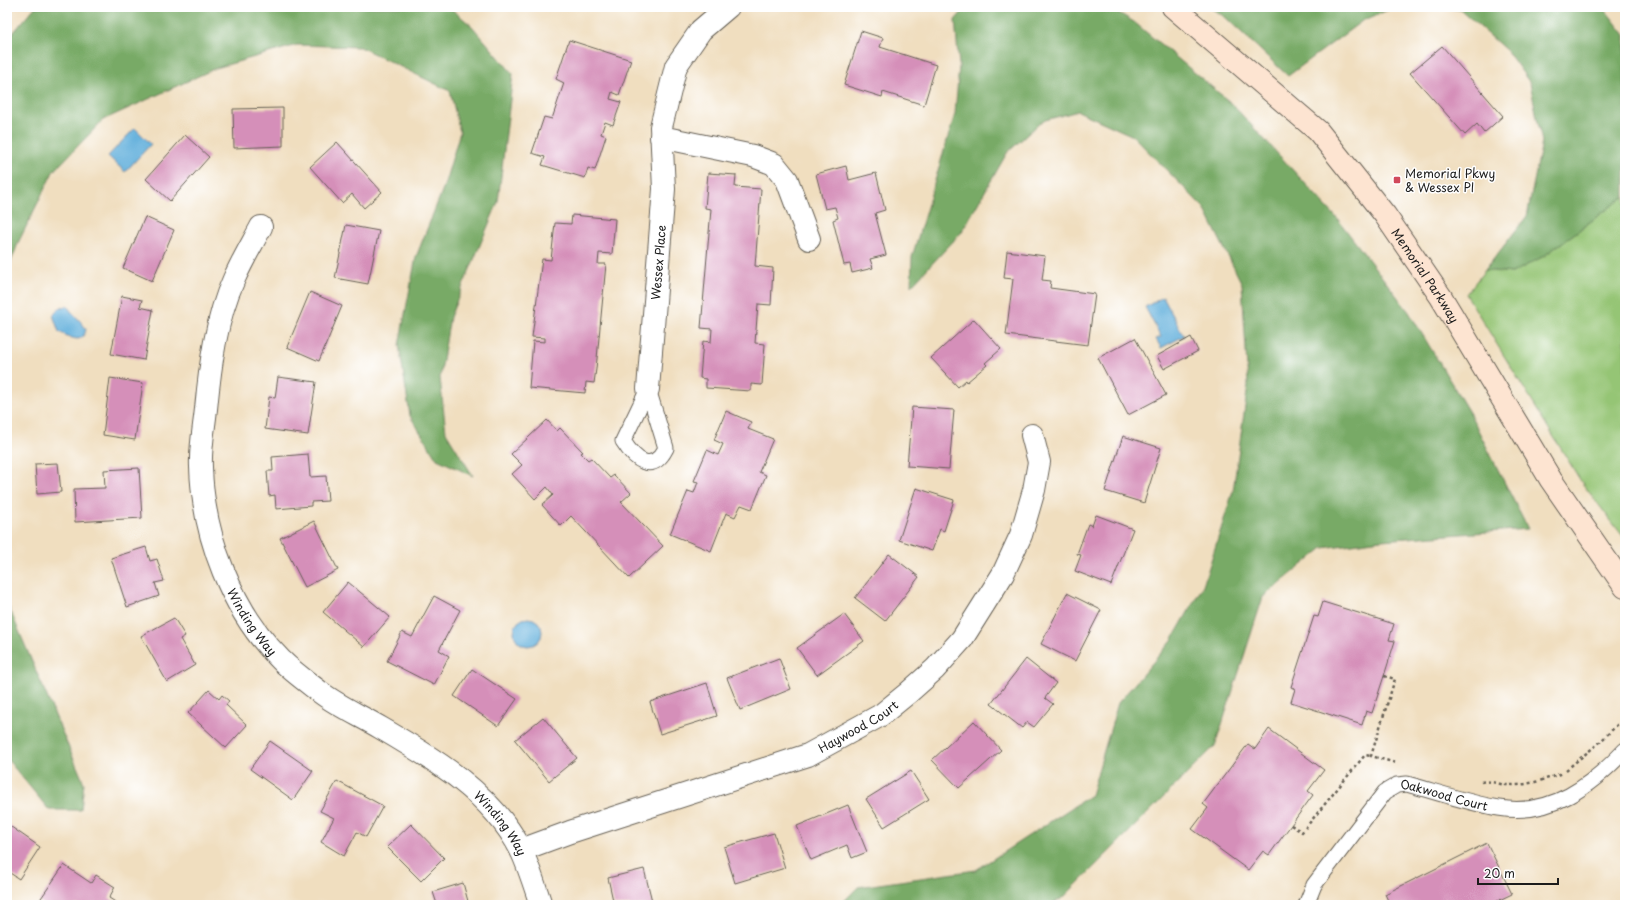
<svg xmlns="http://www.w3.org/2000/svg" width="1632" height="912" font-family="'Playpen Sans',sans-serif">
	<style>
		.green { fill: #95c575; stroke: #587048 }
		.forest { fill: #78aa66; stroke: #4a6341 }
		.water { fill: #63b0dc; stroke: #40667c }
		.building { fill: #d58fb9 }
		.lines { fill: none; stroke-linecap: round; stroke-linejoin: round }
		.lane-casing { stroke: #666055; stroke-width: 17 }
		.street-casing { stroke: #666055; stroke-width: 24 }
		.secondary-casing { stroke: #666055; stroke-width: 24 }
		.path { stroke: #666055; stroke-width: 2.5; stroke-dasharray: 3 3; stroke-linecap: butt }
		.lane { stroke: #fff; stroke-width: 15 }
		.street { stroke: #fff; stroke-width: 22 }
		.secondary { stroke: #fde4d1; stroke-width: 22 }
		.poi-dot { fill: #d1495b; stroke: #fff; stroke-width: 1.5 }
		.labels { text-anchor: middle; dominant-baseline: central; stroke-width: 3; stroke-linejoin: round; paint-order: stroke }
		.poi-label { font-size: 12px; fill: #1c1c1c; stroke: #fff; text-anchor: start }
		.street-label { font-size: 12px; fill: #1c1c1c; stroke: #fff }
	</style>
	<rect width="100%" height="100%" fill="#fff"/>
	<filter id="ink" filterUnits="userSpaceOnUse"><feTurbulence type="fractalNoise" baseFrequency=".025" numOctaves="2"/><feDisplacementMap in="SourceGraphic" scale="8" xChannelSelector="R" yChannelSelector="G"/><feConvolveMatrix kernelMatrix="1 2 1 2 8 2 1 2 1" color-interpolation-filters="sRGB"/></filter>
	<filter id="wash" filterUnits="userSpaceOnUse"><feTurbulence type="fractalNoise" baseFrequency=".012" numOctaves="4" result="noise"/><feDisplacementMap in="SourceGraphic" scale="16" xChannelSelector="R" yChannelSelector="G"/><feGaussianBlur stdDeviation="0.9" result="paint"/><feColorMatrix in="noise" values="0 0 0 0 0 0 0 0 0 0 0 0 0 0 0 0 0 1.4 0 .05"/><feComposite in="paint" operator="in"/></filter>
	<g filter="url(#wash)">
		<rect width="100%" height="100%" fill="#f0debf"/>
		<path class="green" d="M1625 196V539L1582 483 1466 294 1485 270 1512 273 1544 256Z"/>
		<path class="forest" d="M35 7H449L472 26 513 74 498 202 450 317 440 378 446 432 473 476 437 459 410 416 399 345 416 257 444 186 460 132 450 91 360 47 297 45 216 68 103 120 53 172 19 241 7 272V40Z
			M967 7H1109L1134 22 1231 103 1336 217 1409 312 1470 414 1528 529 1381 540 1323 548 1263 597 1215 746 1063 898 1050 905H840L858 887 976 870 1091 795 1118 703 1172 640 1203 586 1233 491 1248 385 1242 284 1204 208 1133 136 1078 111 1042 121 1007 153 961 233 911 286 912 257 955 114 959 66 955 20Z
			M1209 7H1395L1362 21 1288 76 1225 17Z
			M1442 7H1603L1625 35V196L1544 256 1512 273 1485 270 1527 216 1542 142 1530 83 1507 51 1461 10Z
			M7 603 84 783 81 810H49L7 759Z"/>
		<path class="water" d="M135 128 151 144 125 172 108 156Z
			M1163 297 1184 336 1161 348 1156 339 1161 337 1145 307Z
			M67 306C73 315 81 320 86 329 83 346 70 337 59 332L53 315 59 309Z
			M514 632a14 14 0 1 1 28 0a14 14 0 1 1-28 0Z"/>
		<g id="blocks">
			<path class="building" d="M861 31 883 38 880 47 936 65 924 105 883 92 882 97 844 85Z
				M569 40 631 60 619 95 612 92 610 99 621 102 613 125 605 122 601 134 606 136 595 170 588 168 585 178 542 165 545 157 532 153 544 117 552 119 564 83 556 79Z
				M1442 46 1503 116 1484 133 1477 124 1465 135 1410 73Z
				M283 108V146L234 148 233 109Z
				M185 135 209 157 170 201 146 179Z
				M337 142 382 192 364 208 352 194 342 203 310 167Z
				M846 166 849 180 876 173 885 210 875 213 886 255 870 259 873 268 852 273 850 264 844 265 833 220 838 218 835 207 825 209 816 174Z
				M708 173 736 175 735 187 761 189 755 266 773 268 771 305 758 304 755 343 765 344 762 385 751 384V391L706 388V379L700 378 703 341 711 342 712 329 701 328 711 209 705 208Z
				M572 215 615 219 612 254 599 253 598 264H606L596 369 594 383 586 382 585 393 529 388 533 341 545 342V338L532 337 542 259 551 260 555 223 571 224Z
				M145 217 174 230 152 281 123 268Z
				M346 225 379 231 368 284 335 278Z
				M1007 251 1045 256 1042 280 1051 281 1050 288 1095 294 1088 345 1006 335 1013 279 1004 278Z
				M310 292 342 306 319 361 287 347Z
				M122 296 142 300 140 307 153 310 144 360 111 354Z
				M974 319 1001 349 985 363 987 365 967 382 966 380 958 387 931 358Z
				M1191 337 1198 351 1164 369 1157 356Z
				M1135 338 1166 395 1128 415 1098 358Z
				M278 377 316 382 308 435 265 429 269 397 275 398Z
				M110 378 143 383 135 440 103 435Z
				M912 407 954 410 949 469 907 466Z
				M726 411 751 422 748 429 773 439 759 472 766 475 752 509 741 505 735 517 726 513 711 551 670 534 688 491 694 493 698 482 694 481 707 450 718 455 723 444 714 440Z
				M547 420 557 431 560 428 583 452 581 453 588 460 591 458 610 478 614 475 631 493 621 502 663 546 629 578 571 516 561 526 542 505 553 495 547 487 535 499 512 474 522 465 511 454Z
				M1123 436 1161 448 1144 503 1105 491Z
				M308 454 310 477 326 476 328 501 311 502V506L276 509 275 495 269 496 267 471H273L272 457Z
				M58 463 61 492 37 494 35 464Z
				M139 468 142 518 75 522 74 489 105 488 104 470Z
				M916 488 954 500 944 531 940 529 932 551 899 540Z
				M1096 515 1133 529 1111 585 1075 571 1081 555 1077 554 1088 524 1092 526Z
				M314 521 338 570 305 587 280 538Z
				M146 547 150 561 157 559 164 581 155 583 159 596 127 607 111 558Z
				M889 554 919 577 885 621 855 598Z
				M348 582 390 617 364 647 323 612Z
				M1067 593 1101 610 1075 661 1041 644Z
				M434 596 460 610 439 650 449 656 434 685 387 661 402 632 412 637Z
				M1323 602 1394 624 1389 640 1395 641 1384 676 1372 713 1366 711 1362 725 1291 702 1295 689 1291 687 1314 616 1318 617Z
				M844 614 864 641 817 675 797 648Z
				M174 618 185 636 180 639 195 665 167 682 141 636Z
				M779 658 791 689 740 710 727 678Z
				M1026 659 1056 683 1045 698 1053 704 1034 727 1027 722 1022 728 991 704Z
				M472 669 517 699 498 726 454 696Z
				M707 683 717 716 660 734 650 702Z
				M209 690 219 699 222 695 229 701 226 705 247 725 226 748 188 713Z
				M543 717 577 758 549 781 515 740Z
				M974 721 1001 750 959 788 932 760Z
				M1269 729 1324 770 1308 791 1313 795 1269 855 1263 851 1248 870 1192 829 1208 808 1203 804 1248 744 1255 749Z
				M270 741 313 771 293 800 250 769Z
				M911 771 929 799 884 827 866 799Z
				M337 781 383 806 366 837 357 832 344 856 321 842 334 818 320 811Z
				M848 805 867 852 852 858 847 845 811 860 797 826Z
				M7 824 40 847 19 879 7 871Z
				M411 824 444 858 421 881 387 847Z
				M774 833 785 868 735 883 724 847Z
				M1487 843 1512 894 1489 905H1390L1385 894Z
				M64 865 91 883 96 875 115 887 109 898 117 903 115 905H45L39 901Z
				M644 869 653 905H614L608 878Z
				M463 883 469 905H433L437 904 433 892Z"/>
		</g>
	</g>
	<g filter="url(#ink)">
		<use href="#blocks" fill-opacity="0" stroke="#666055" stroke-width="1"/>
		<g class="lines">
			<g class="lane-casing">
				<g id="lane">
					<path d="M648 389 666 448C652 475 635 460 623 441Z"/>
					<path id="s1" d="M1306 905 1314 885 1385 792 1397 785 1407 784C1437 792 1468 803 1499 808 1551 817 1592 785 1625 750"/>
				</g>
			</g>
			<g class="street-casing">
				<g id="street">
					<path d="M661 137 753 156 774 164 787 180 809 239"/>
					<path id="s2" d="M261 227C252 244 242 261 234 279 216 318 210 367 206 409 204 428 200 448 201 467 203 536 232 612 281 660 293 672 307 682 320 692 338 706 361 716 381 728 434 759 492 793 521 850 529 867 535 887 541 905"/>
					<path id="s3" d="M648 389 664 189 661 127 676 66 701 30 728 7"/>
					<path id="s4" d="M521 850 570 832 808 755 881 715 908 693 935 669 962 639 1003 574 1021 535 1034 490 1039 462 1032 435"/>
				</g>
			</g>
			<g class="secondary-casing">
				<g id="secondary">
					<path id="s5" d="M1173 7 1318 131 1385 215 1441 297 1551 480 1625 587"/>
				</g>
			</g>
			<path class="path" d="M1384 676 1395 679 1371 756 1396 763
				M1566 770 1600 742 1625 717
				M1481 782C1490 780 1498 784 1506 785 1526 786 1545 780 1562 773
				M1291 825 1302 832 1365 755 1371 756"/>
			<use href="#lane" class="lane"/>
			<use href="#street" class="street"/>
			<use href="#secondary" class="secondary"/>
		</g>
	</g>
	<rect class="poi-dot" x="1393" y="176" width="8" height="8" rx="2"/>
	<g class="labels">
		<g class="poi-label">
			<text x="1405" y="173">Memorial Pkwy<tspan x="1405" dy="14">&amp; Wessex Pl</tspan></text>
		</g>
		<g class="street-label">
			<text stroke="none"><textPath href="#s3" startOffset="127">Wessex Place</textPath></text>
			<text stroke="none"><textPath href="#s5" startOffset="371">Memorial Parkway</textPath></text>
			<text stroke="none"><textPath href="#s2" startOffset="416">Winding Way</textPath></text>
			<text stroke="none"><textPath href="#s4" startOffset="360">Haywood Court</textPath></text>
			<text stroke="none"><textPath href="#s1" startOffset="201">Oakwood Court</textPath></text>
			<text stroke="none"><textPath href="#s2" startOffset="740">Winding Way</textPath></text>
		</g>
	</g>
	<rect width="1632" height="912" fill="none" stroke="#fff" stroke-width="24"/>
	<path d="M1478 878v6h80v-6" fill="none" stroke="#1c1c1c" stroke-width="2"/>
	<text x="1484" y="878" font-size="12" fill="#1c1c1c" stroke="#ffffff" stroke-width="3" paint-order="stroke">20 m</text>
</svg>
